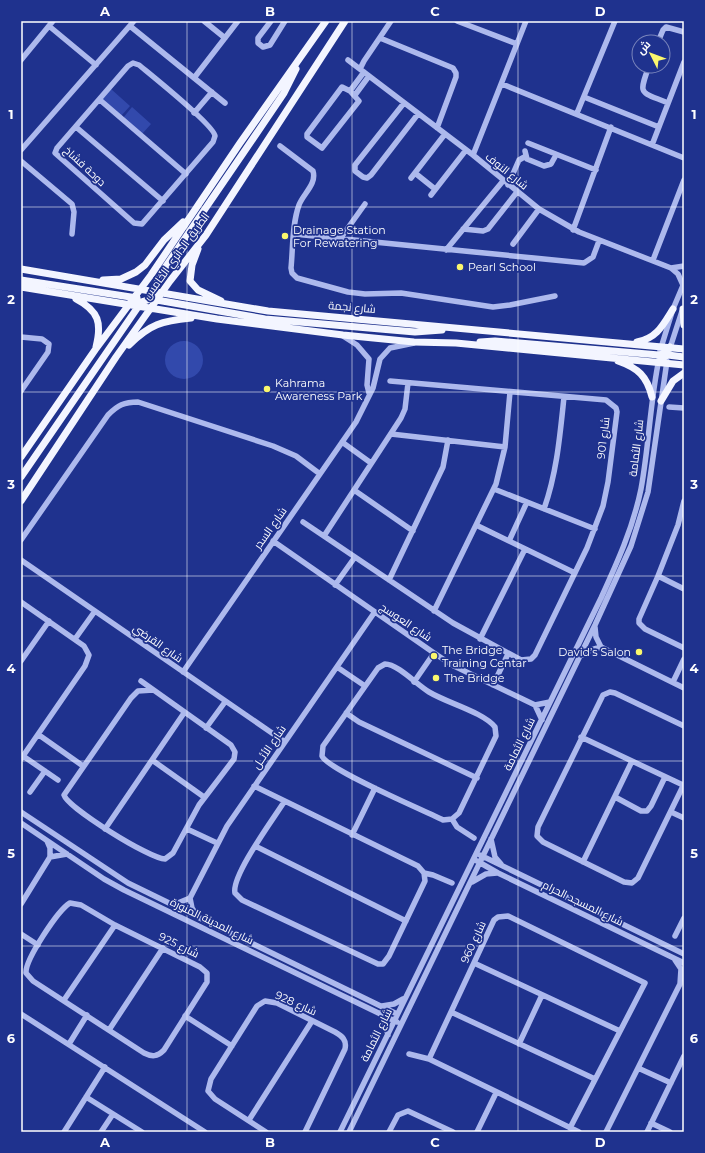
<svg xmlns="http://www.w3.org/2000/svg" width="705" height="1153" font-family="Montserrat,Cairo,sans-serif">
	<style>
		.green { fill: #3249ac }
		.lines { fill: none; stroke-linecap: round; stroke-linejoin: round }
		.minor { stroke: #adb9ed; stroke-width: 5.5 }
		.major { stroke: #f3f5ff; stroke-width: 7 }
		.grid { fill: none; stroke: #fff; stroke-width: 1; stroke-opacity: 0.55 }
		.poi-dot { fill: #fbf76d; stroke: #1f328e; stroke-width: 1.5 }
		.labels { text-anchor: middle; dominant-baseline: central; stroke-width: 3.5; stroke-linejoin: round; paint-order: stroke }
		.street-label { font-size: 11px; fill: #fff; stroke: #1f328e }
		.poi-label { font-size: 11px; fill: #fff; stroke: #1f328e; text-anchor: start }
		.neatline { fill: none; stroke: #fff; stroke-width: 1.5 }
		.grid-label { font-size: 13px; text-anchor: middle; font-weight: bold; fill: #fff }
	</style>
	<rect width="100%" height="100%" fill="#1f328e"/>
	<path class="green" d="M111 89 130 106 121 116 102 99Z
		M132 107 151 124 142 134 123 118Z
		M165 360a19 19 0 1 1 38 0a19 19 0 1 1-38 0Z"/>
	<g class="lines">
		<path class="minor" d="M204 21 225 38
			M271 21 258 38V43L263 47 270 45 285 21
			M457 21 517 44
			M49 26 96 65
			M130 26 225 103
			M380 38 453 68 456 73V77L437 128
			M658 42 663 30 666 27 684 32
			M21 60 53 21
			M348 60 473 155 539 209 579 232 671 268 678 274 683 285
			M133 63 139 65C151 75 214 125 215 136L213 142 142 224 134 223 55 153 57 148 128 66Z
			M649 66C638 96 640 91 668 103
			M360 69 364 61 391 21
			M194 78 238 21
			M502 84 684 158
			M342 87 350 91 359 101 322 148 307 137V134Z
			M350 91 364 72
			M355 95 369 76
			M584 97 659 127
			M100 100 186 174
			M404 103 355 165V171L363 177 367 178 371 175 418 114
			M194 113 212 92
			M577 113 615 21
			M76 127 163 201
			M528 143 596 170
			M652 145 684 62
			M280 146 313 171C317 184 303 194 299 205 292 224 293 248 291 268L292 273 297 278 348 292 365 294 401 293 493 307 510 305 555 296
			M21 150 134 21
			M525 151 527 159 544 166 551 164 556 155
			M473 155 526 21
			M21 161 72 204 74 212 72 234
			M415 173 435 189
			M411 178 445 134
			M508 185 519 160 526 156
			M431 195 466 150
			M463 229 483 231 488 229 517 192
			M573 230 611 127
			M294 234 584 263 593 257 599 241
			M340 239 365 204
			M513 244 539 209
			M446 250 503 181
			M653 260 684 180
			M671 268 684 266
			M343 336 357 345 369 359 367 385 369 393
			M21 337 42 339 49 344 48 352 21 391
			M660 351 673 309 684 283
			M669 351 682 311
			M669 407 684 408
			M391 434 505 447
			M342 442 371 463
			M494 489 595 529
			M354 490 413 531
			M684 501 678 525 658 576 639 619V623L645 629 684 648
			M544 509C557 472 560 435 564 397
			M303 522 453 623 521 660 531 659 535 655 587 548 603 506 608 482 617 412 616 408 606 400 390 381
			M476 525 575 573
			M324 536 401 418 405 409 408 383
			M21 540 108 415C118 405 124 402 138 402L273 446 296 456 320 474
			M273 541 434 653 452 665 535 705 550 702
			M509 541 527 502
			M21 560 285 742
			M658 576 684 589
			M389 580 443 467 448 440
			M335 585 355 557
			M21 602 84 646 89 655 85 666 21 759
			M434 611 496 484 505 447 510 392
			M595 627 596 637 601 647 684 688
			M75 639 95 611
			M480 639 525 549
			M580 656 591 650 601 647
			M21 661 49 621
			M385 664C398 664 417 685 429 692 447 703 483 712 495 727L496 736 459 813 452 819 443 820C423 810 328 770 322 756L323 746 378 668Z
			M337 667 365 686
			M183 672 356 422 373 388 380 359 390 348 414 343
			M141 681 231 745 235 752 234 759 199 805 173 853 165 859C150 859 68 808 64 795L131 698 138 691 153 690
			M414 682 434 653
			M673 682 684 659
			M493 685 508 654
			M535 705 542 720
			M346 713 359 722 477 778
			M684 726 615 693 610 692 603 695 538 827 537 836 543 842 624 882 632 883 638 878 684 784
			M206 728 225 702
			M39 735 83 766
			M581 737 683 785
			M23 756 58 780
			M152 760 204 797
			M254 786 418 866 424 873 433 875 452 883
			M30 792 45 771
			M615 797 641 811H647L651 806 665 777
			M284 802C274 818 231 876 235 893L242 900 378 964H383L389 956 425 881 424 873
			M21 812 128 883 397 1014
			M671 812 684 818
			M452 819 457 827 474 838
			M21 823 104 879 124 890 397 1022
			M105 829 184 713
			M187 829 217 843
			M352 835 375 788
			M491 839 495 857 501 864
			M255 846 406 921
			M480 855 684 954
			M50 857 67 854
			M477 861 498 873 684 963
			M583 862 632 761
			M472 882 486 874 497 873
			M70 903 81 905 115 925 200 967 207 973V982L164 1050C157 1057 152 1057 144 1053L33 981 26 973C25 960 58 910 70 903Z
			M21 904 50 857V848L47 841
			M173 905 190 898
			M197 916 192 908 190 898 227 826 374 613
			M21 934 38 945
			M675 936 684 918
			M474 963 620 1031
			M64 1000 115 925
			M382 1006 394 1004 403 999
			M451 1012 595 1079
			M380 1013 385 1023 388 1035
			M21 1014 205 1132
			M185 1016 232 1046
			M109 1030 163 948
			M69 1044 87 1015
			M519 1044 542 995
			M409 1054 429 1059 579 1132
			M429 1059 494 920 498 917 508 916 645 983 570 1128
			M638 1068 671 1083
			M86 1097 142 1132
			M249 1120 312 1021
			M651 1123 670 1132
			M64 1132 105 1067
			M101 1132 113 1114
			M266 1132 215 1099 208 1091 211 1079 257 1006 265 1001 277 1003 335 1032C342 1036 347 1040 345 1049L305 1132
			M340 1132 601 598C617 563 633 528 641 489 649 446 650 402 659 359
			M349 1132 595 625 631 546 648 492 667 361
			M389 1132 398 1115 408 1111 453 1132
			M477 1132 496 1093
			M606 1132 680 984 681 969 675 960
			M647 1132 684 1056"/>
		<path class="major" d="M198 249 192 265 190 281 198 290 221 301
			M21 269 268 311 684 349
			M21 280 137 298
			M103 280 121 279 136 272 145 265 164 240 183 222
			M21 287 217 319 343 335 414 342 456 343 684 365
			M151 295 164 269 263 124 284 93 296 69
			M76 299C99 311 102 323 96 347
			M131 305 151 299 265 319 415 332 442 330
			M683 309 684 325
			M480 342 495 341 659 355 665 353 670 347
			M637 342C657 338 663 325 673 309
			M129 345C150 324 162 321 191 318
			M661 359 668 355 684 357
			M618 361C638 368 647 376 652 397
			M661 401 673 381 684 373
			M21 457 95 350 151 275 240 143 326 21
			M21 477 140 304
			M21 501 116 357 170 281 206 235 345 21"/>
	</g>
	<path class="grid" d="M187 21V1132M352 21V1132M518 21V1132M21 207H684M21 392H684M21 576H684M21 761H684M21 946H684"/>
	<g class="poi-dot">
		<circle cx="285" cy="236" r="4"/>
		<circle cx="460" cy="267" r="4"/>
		<circle cx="267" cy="389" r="4"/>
		<circle cx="639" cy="652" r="4"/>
		<circle cx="434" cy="656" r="4"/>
		<circle cx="436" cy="678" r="4"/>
	</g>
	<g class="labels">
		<g class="street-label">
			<text transform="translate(85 166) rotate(43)">دوحة فشاخ</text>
			<text transform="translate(507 171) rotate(39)">شارع النوف</text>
			<text transform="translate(176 256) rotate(-54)">الطريق الدائري الخامس</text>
			<text transform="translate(352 307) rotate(5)">شارع نجمة</text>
			<text transform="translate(603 438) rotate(-83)">شارع 901</text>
			<text transform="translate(636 448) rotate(-83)">شارع الثمامة</text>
			<text transform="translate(270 528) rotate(-55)">شارع السدر</text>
			<text transform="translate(406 622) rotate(34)">شارع العوسج</text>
			<text transform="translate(158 643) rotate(35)">شارع القرضي</text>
			<text transform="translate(519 744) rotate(-64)">شارع الثمامة</text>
			<text transform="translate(269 747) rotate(-56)">شارع الأثــل</text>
			<text transform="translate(583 903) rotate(26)">شارع المسجد الحرام</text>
			<text transform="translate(212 921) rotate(26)">شارع المدينة المنورة</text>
			<text transform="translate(473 942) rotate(-65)">شارع 960</text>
			<text transform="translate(179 945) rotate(26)">شارع 925</text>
			<text transform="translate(296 1003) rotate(24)">شارع 928</text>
			<text transform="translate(376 1035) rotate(-64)">شارع الثمامة</text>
		</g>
		<g class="poi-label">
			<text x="293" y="230">Drainage Station<tspan x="293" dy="13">For Rewatering</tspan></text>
			<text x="468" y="267">Pearl School</text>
			<text x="275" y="383">Kahrama<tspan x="275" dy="13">Awareness Park</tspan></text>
			<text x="442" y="650">The Bridge<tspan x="442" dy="13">Training Centar</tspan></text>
			<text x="631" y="652" text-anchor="end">David’s Salon</text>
			<text x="444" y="678">The Bridge</text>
		</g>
	</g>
	<rect width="705" height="1153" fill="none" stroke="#1f328e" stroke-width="44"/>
	<g transform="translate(651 54) rotate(312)"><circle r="19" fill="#1f328e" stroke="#7984bb"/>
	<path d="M0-3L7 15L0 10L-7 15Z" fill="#fbf76d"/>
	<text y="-6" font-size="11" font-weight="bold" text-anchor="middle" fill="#ffffff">ش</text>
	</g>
	<rect x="22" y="22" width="661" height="1109" class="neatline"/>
	<g class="grid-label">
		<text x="105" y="16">A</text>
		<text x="270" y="16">B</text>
		<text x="435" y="16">C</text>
		<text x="600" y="16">D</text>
		<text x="11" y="119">1</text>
		<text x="694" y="119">1</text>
		<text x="11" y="304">2</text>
		<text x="694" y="304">2</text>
		<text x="11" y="489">3</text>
		<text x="694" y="489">3</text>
		<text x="11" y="673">4</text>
		<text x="694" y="673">4</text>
		<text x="11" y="858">5</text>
		<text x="694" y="858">5</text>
		<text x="11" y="1043">6</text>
		<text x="694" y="1043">6</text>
		<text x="105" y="1147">A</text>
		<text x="270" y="1147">B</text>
		<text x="435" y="1147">C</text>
		<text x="600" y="1147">D</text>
	</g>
</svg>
